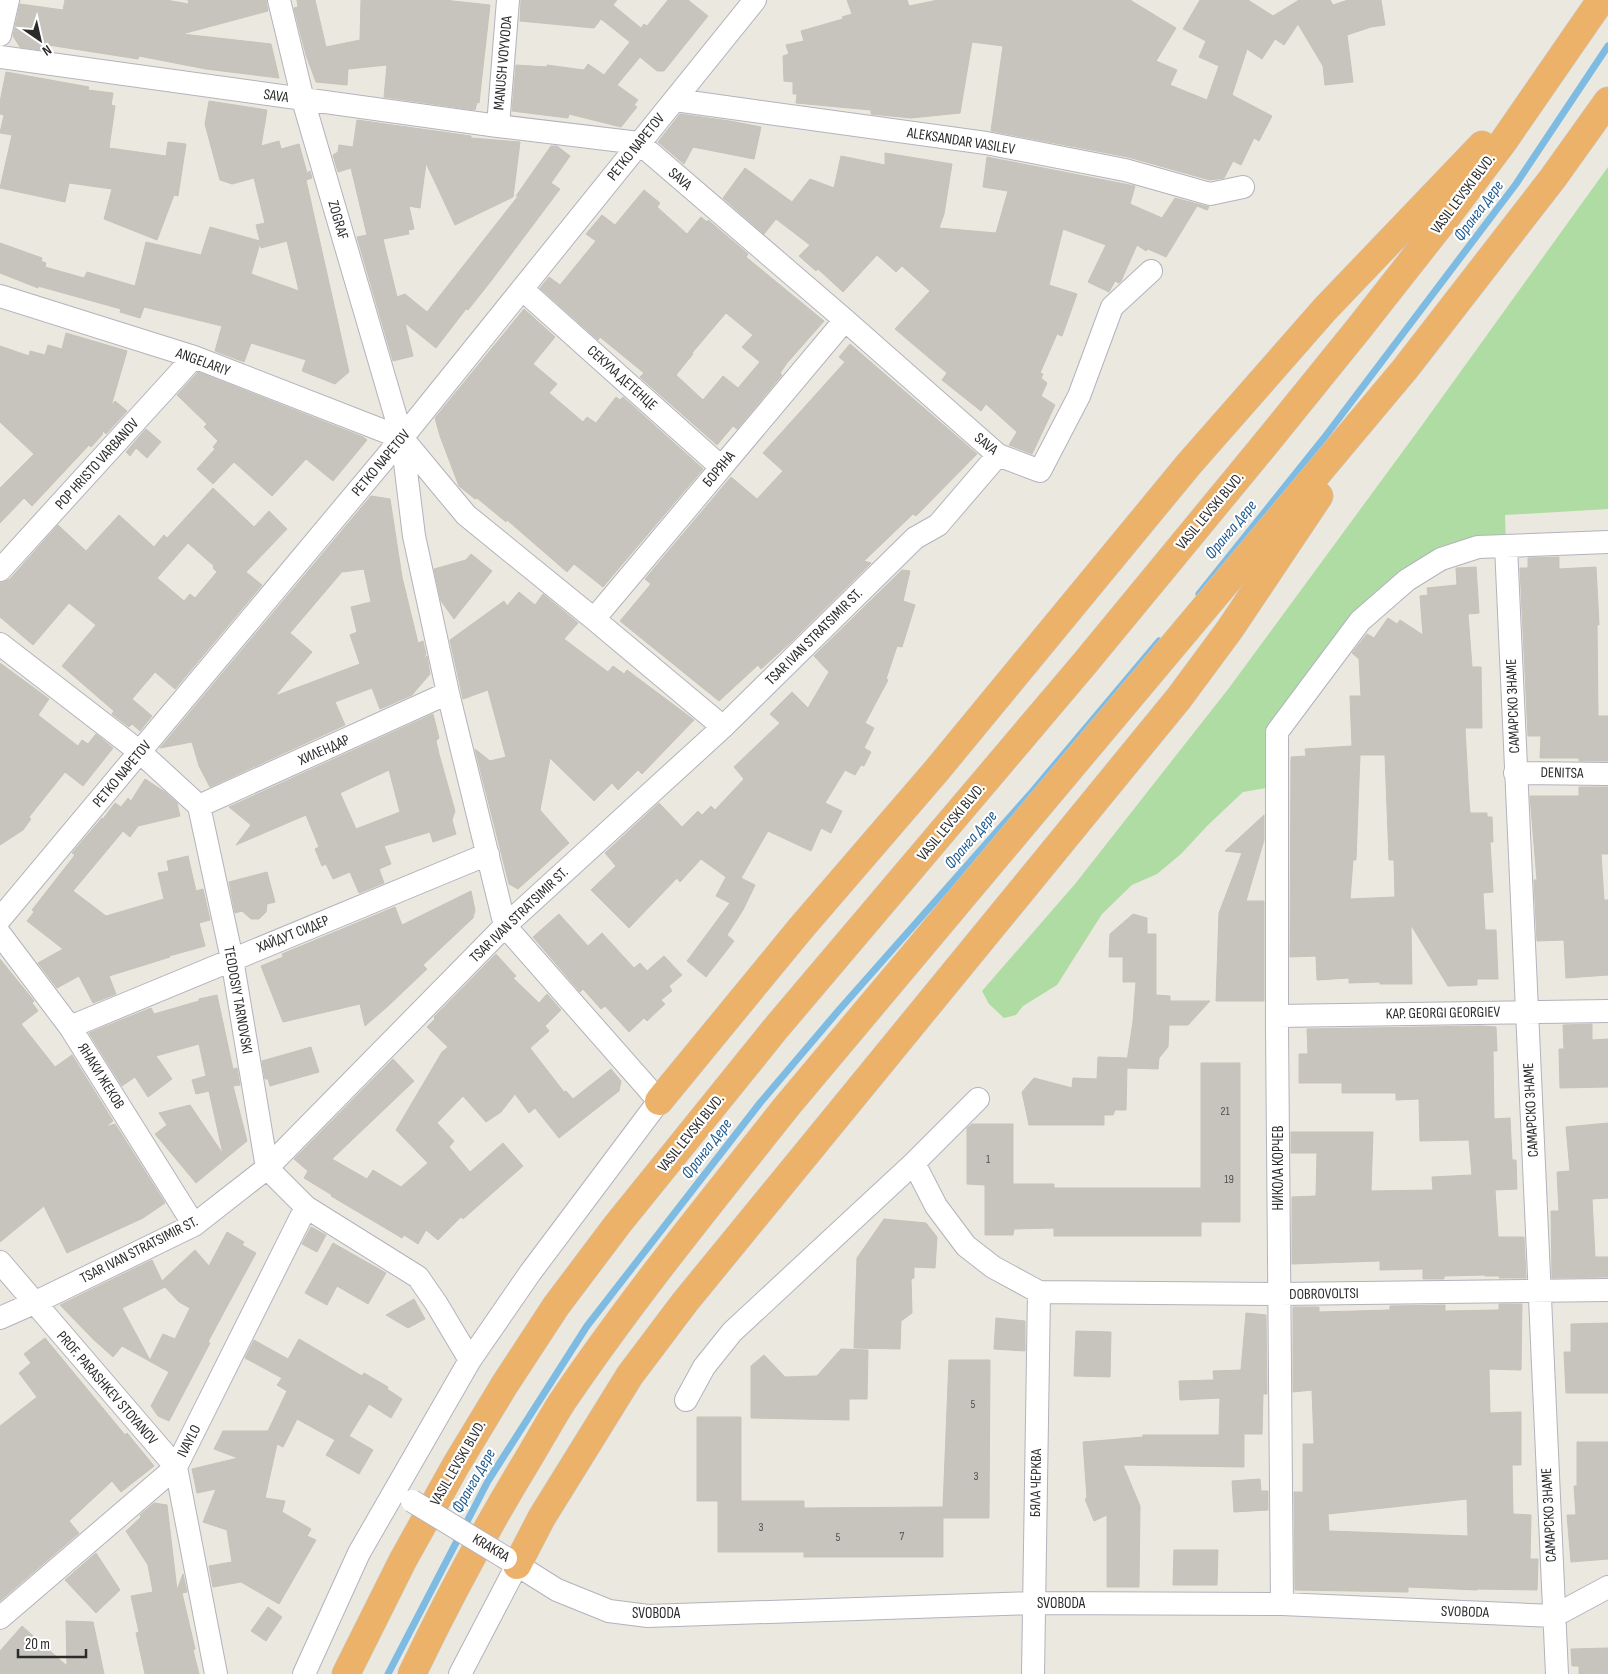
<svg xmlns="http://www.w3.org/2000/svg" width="1608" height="1674" font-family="'Sofia Sans Condensed',sans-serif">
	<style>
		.green { fill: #aedca2 }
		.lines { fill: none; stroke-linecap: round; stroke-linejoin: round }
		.stream { stroke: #7ebbe2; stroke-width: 7 }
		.building { fill: #c7c4be; stroke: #c7c3b9; fill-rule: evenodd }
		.street-casing { stroke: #b2b3bd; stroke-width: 24 }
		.highway-casing { stroke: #c8c8c8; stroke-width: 29 }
		.street { stroke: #fff; stroke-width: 22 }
		.highway { stroke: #edb269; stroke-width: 28 }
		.street-bridge-casing { stroke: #b2b3bd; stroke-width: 24; stroke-linecap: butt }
		.street-bridge { stroke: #fff; stroke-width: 22 }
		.labels { text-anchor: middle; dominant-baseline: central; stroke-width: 4.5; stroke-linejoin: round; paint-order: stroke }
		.number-label { font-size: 12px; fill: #525150 }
		.street-label { font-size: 15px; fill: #2b2b2b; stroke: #fff }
		.water-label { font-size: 16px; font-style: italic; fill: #1c598e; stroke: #fff }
	</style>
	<rect width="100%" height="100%" fill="#ebe8df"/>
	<path class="green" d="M1608 167V509L1505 515 1506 546 1407 580 1277 732V786L1243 792 1208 825 1181 854 1157 874 1132 885 1102 914 1057 985 1023 1006 1016 1015 1004 1018 989 1004 982 991 1075 884 1229 688 1420 428Z"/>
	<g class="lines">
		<path class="stream" d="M1199 594 1324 438 1516 184 1608 46
			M388 1674 488 1481 587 1326 760 1103 839 1010 1032 792 1159 641"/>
	</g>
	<path class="building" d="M65 0H166L189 4 188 0H266L268 11 182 34 271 44 279 78 206 69 139 56 138 59 42 44 41 50 20 47 13 36 20 4 63 10Z
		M297 0H315L326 47 360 40 361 0H444L490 5 479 103 477 102 475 110 384 97 387 65 348 69 347 85 316 82 306 55 294 8 298 7Z
		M521 0H617L613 5 641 28 644 24 647 26 668 0H688L708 16 664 71H657L640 57 617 85 638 100 634 105 637 107 621 127 569 114 568 118 512 111 516 65 547 67V65L584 70 588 64 604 75 630 42 601 19 594 28 520 21Z
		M847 0H907L909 6 938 0H1130L1176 28 1156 61 1177 70 1170 85 1207 100 1219 66 1199 57 1206 41 1183 29 1200 0H1248L1273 16 1299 0H1330L1333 5 1348 0H1381L1385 25 1371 27 1347 35 1353 82 1325 85 1323 66 1298 24 1284 45 1275 39 1262 59 1247 49 1232 95 1272 116 1259 141 1254 138 1241 165 1233 161 1224 178 1210 180 1128 157 991 131 1003 46 972 42 960 113 911 118 871 114V110L796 103 797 94H793V82L784 81 783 56 789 54 786 45 804 41 801 31 843 19 842 17 852 14Z
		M6 72 89 87 88 90 113 93 111 105 115 106 109 148 166 156 168 142 186 144 178 196 174 195 157 240 104 219 112 189 69 183 65 202 0 188 12 135 0 133 4 115 0 114V102Z
		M209 101 267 110 261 146 279 141 281 149 299 144 307 173 310 171 312 178 306 180 349 372 335 384 302 371 306 360 251 343 244 362 215 351 222 326 144 307 140 318 120 312 121 309 38 286V288L0 273V243L42 258 41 261 46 263 45 267 84 278 87 272 135 286 146 242 201 255 210 227 260 241 256 225 265 223 254 178 232 184 220 180 205 124ZM287 241 299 291 251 274 260 243 261 248Z
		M680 114 730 121 761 127 754 159 693 147 684 164 658 142Z
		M357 120 471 136V138L520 142 513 197 455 225 426 163 420 208 409 206 414 229 408 230 409 234 383 239 397 297 405 294 427 312 519 195 516 196 551 146H557L570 156 551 183 560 189 491 281 468 310 466 309 436 348 405 323 413 356 393 361 357 237 367 235 351 168 338 172 333 155 338 152 339 145 353 147Z
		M885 153 952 164 944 214 939 228 996 233 1008 191 983 187 987 157 1135 186 1130 204 1162 218 1175 198 1209 207 1207 210 1197 206 1166 257 1148 249 1146 251 1137 245 1121 281 1119 283 1115 281 1109 292 1088 282 1106 245 1063 229 1049 285 1077 294 1062 336 1057 334 1040 373 1043 374 1041 378 1047 383 1041 396 1055 405 1032 454 1009 445 1017 432 986 404 981 411 942 380 947 373 895 329 930 291 902 266 896 272 877 255 843 292 818 269 816 271 799 256 810 245 776 219 764 234 723 198 745 168 792 202 810 179 834 188 841 156 885 165Z
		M644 190 660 203 657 207 687 234 701 217 707 222 708 220 748 254 746 257 824 321 787 363 780 373 782 375 737 429 733 426 717 445 640 377 644 373 600 337 598 340 540 288 549 277 560 285 596 241 586 234 602 215 615 225ZM726 313 753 335 742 347 760 362 738 388 723 376 703 400 676 375 693 354 692 353Z
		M524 309 555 337 533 364 557 384 549 393 583 422 587 417 596 423 616 397 620 400 623 397 703 469 603 587 574 564 567 572 507 520 506 522 477 498 475 499 459 486 440 436 435 418Z
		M66 333 127 351 111 406 115 401 127 411 106 434 103 431 102 435 91 447 89 445 32 506 24 498 0 523V488L34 454 0 422V346L29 356 30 351 45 355 48 345 62 349Z
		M850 344 977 454 916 516 913 514 864 561 871 563 791 642 761 669 758 665 719 701 620 621 651 584 645 579 731 477 757 499 783 471 763 453 845 362 839 357Z
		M198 372 363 437 367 440 333 481 306 459 272 496 234 462 213 484 197 469 215 449 213 447 218 441 204 427 207 424 177 395Z
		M146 429 161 442 147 458 136 448 130 456 126 452Z
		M213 488 254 527 269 511 287 529 246 572 262 585 175 689 155 672 132 699 152 716 140 731 132 724 129 727 112 714 114 711 62 666 96 625 69 603 33 645 0 617V583L10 579 58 525 86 551 119 515 154 547 164 535 167 538ZM188 543 214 566 213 568 217 572 195 598 190 594 184 601 157 578Z
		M371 496 390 499 402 577 418 643 423 641 426 654 423 659 427 656 430 674 412 695 380 709 372 688 335 702 345 725 210 787 199 766 192 742 160 748ZM364 569 371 602 351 607 357 632 350 635 360 664 275 696 312 652 290 633 341 573 343 571V572Z
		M471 554 492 571 454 619 441 601 434 569 466 560Z
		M1559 557V569L1596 567 1599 625H1597L1598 716H1608V761H1579V758H1540L1541 736H1528L1520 568H1528V558Z
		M1476 567 1479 613 1468 614 1472 667H1481L1482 728H1465L1469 801 1470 813H1487V817H1492L1493 842H1490L1493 892 1483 893 1485 930H1496L1498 979H1477V985L1448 986 1411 925 1412 984H1380V982L1349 983V978L1317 980 1316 956 1290 957 1291 757 1306 756 1305 749 1352 746 1350 696H1361L1359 659 1352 653 1367 634 1374 638 1388 618 1397 624 1400 620 1423 635 1420 596 1428 595 1427 588 1457 585 1456 568ZM1360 755H1385L1389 860H1394L1395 897 1350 899 1353 860H1356Z
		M902 570 910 571 903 601 915 605 902 647 897 646 886 679 888 680 865 723 874 728 864 748 871 752 864 766 861 765 855 775 845 770 825 803 842 811 831 833 821 828 811 851 768 831 741 878 755 885 743 910 727 935 734 941 706 977 687 961 730 903 716 896 726 877 701 859 680 882 677 878 629 928 591 890 616 866 605 853 659 803 682 827 698 811 702 815 711 806 715 810 744 779 734 767 780 723 770 714 792 692 808 708 829 672 814 656Z
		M519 592 535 605 543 594 578 623 564 639 608 672 613 666 624 674 627 670 694 720 642 774 638 770 618 790 612 783 594 801 550 758 540 810 569 843 518 889 509 884 475 749 490 761 506 757 488 690 463 699 450 640 504 601 507 606Z
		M0 663 49 699 38 715 78 746 82 740 88 744 96 734 113 748 83 786 65 772 29 817 31 819 23 830 0 845Z
		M433 714 439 738 436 741 439 754 455 811 452 820 456 834 433 842 430 832 384 846 391 864 379 869 384 883 359 893 350 872 333 879 326 864 322 866 315 849 319 847 306 815 236 845 251 825 229 807ZM389 770 400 812 356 829 340 793Z
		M145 779 165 792 177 803 180 816 138 826 130 837 123 831 73 891 106 916 164 899 158 873 169 871 167 861 188 856 196 891 203 889 210 920 199 923 205 946 169 956 170 957 109 976 116 994 93 1003 79 976 57 988 38 963 63 949 27 921 34 912 32 910 75 855 72 853 102 818 103 819 115 803 121 807 128 798 131 801Z
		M1579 787H1608V854H1601L1604 900H1608V975L1566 978 1564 940 1537 941 1534 880H1537L1530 796H1579Z
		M1264 815V840L1246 901H1264V1001H1216L1219 913 1242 853 1225 851Z
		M267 872 275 902 267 904 266 912 259 919H251L242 911 235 913 229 882Z
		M471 891 475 910 473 918 423 965 427 969 387 1007 365 1026 360 1004 283 1022 261 966 283 957 282 954 395 907 402 925Z
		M559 914 588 946 602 933 634 968 640 963 647 971 664 956 682 975 669 986 672 991 661 1000 665 1004 647 1021 644 1018 629 1032 605 1006 601 1009 583 989 580 992 533 937Z
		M1133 914 1147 918V934H1156V995L1170 996V1001H1210L1188 1025H1169L1168 1047 1159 1058 1158 1069 1127 1068 1126 1110H1115L1113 1115H1104V1125H1029L1022 1092 1034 1078 1072 1088 1073 1078 1097 1079 1098 1057 1127 1058V1061L1133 1022 1136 982H1123V957H1109L1110 934Z
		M496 954 516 976 513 978 539 1003 547 994 561 1010 545 1026 549 1031 530 1048 564 1092 566 1091 573 1099 611 1069 621 1081 619 1091 559 1138 535 1108 529 1113 515 1094 501 1112 486 1122 463 1096 437 1123 454 1141 449 1147 470 1172 503 1143 523 1166 463 1219 461 1217 438 1240 426 1230 418 1244 404 1235 402 1238 331 1196 332 1195 304 1178 308 1171 294 1159 393 1059 414 1081 332 1159 367 1179 373 1170 401 1187 428 1163 396 1130 442 1052 448 1047 427 1027 435 1019 434 1017Z
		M0 959 34 1001 32 1003 38 1011 21 1024 55 1067 72 1055 113 1121 105 1127 115 1124 165 1203 143 1218 67 1253 44 1206 0 1242Z
		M217 995 233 1069 237 1068 240 1085 233 1086 247 1141 196 1183 155 1134 167 1125 159 1113 190 1105 223 1154 209 1091 196 1094 192 1080 206 1076 199 1044 156 1056 172 1079 148 1097 135 1077 122 1086 89 1033 151 1008 154 1014 199 1001V999Z
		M1592 1024V1040L1608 1039V1087L1560 1088 1559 1049H1564L1563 1025Z
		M1480 1026 1496 1027 1497 1051H1493L1494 1119 1510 1118 1512 1160H1516L1517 1189 1495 1190 1498 1237H1524L1526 1278H1499L1500 1276H1485V1275L1444 1276V1279H1423V1269L1380 1270V1261L1292 1264V1197L1316 1196 1317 1153H1291V1132H1373L1371 1191 1433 1190 1432 1177 1472 1175 1469 1140 1420 1141 1419 1099 1396 1100V1093H1342V1083H1299V1054H1308L1307 1029Z
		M311 1047 319 1072 270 1086 268 1079H265L262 1061Z
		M1201 1063H1240V1222H1201V1236H1054V1228L1014 1229 1013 1235H985V1185L967 1184V1128L972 1124H1013V1184H1054V1188H1201Z
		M1608 1123V1198L1592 1199 1595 1257H1608V1277L1552 1278 1551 1211H1559L1557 1172 1570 1171 1566 1127Z
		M884 1219 926 1223 937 1237 935 1268 914 1267V1278L911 1279 912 1313 901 1321 900 1349 854 1348 857 1258Z
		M311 1227 326 1235 317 1252 302 1244Z
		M227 1232 244 1242 242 1245 256 1253 224 1312 208 1342 210 1343 169 1421 158 1416 151 1406 169 1372 122 1346 113 1357 93 1339 60 1305 152 1260 162 1281 195 1250 209 1266ZM165 1287 179 1302 190 1308 175 1339 163 1334 150 1360 122 1308Z
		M333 1243 386 1273 368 1304 337 1286 327 1305 305 1293Z
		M414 1299 425 1319 408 1328 386 1315Z
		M1499 1304H1522L1521 1370 1489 1369 1490 1413 1521 1412V1465H1512L1513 1514 1531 1515 1530 1559H1538L1537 1590 1477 1589V1590L1408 1587V1592L1295 1590 1294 1492H1303V1444H1314L1312 1390 1293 1392V1307H1319V1312L1390 1310V1306L1445 1305V1311L1499 1310ZM1467 1499 1468 1536 1329 1531 1328 1514Z
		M1246 1313 1266 1315 1267 1394H1263L1262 1434H1244V1467L1123 1465 1140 1506 1139 1587H1107V1515L1094 1521 1085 1499 1087 1498 1083 1442 1143 1437V1435H1219L1220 1398 1180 1400 1179 1381 1214 1380 1213 1371 1241 1370Z
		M996 1318 1025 1321V1351L994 1349Z
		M1608 1323V1393H1566L1564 1352H1571V1324Z
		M1076 1331 1111 1332 1110 1377 1074 1376Z
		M45 1338 125 1435 127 1433 154 1466 121 1492 112 1481 69 1521 79 1533 0 1601V1426L37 1397 19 1373 31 1363 24 1354Z
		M299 1339 362 1376 364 1373 388 1387 387 1389 402 1399 391 1418 369 1404 349 1436 373 1450 359 1474 326 1455 335 1440 297 1419 283 1447 277 1444 265 1498 285 1501 282 1512 311 1529 307 1536 316 1540 279 1604 241 1582 213 1587 209 1566 232 1562 227 1530 203 1522 216 1489 197 1493 192 1469 238 1458 214 1449 223 1431H268L287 1391 277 1385 282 1378 245 1358 254 1340 288 1359Z
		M841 1349 868 1350 867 1399H849V1420L751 1418V1366L764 1355 785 1377 817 1376Z
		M949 1360H990L989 1518H943V1557H804V1552H718V1501H697V1417H741V1501H804V1508L943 1507Z
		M1577 1442H1608V1559L1571 1562 1567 1515H1576L1574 1486H1577Z
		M1260 1479 1261 1491H1268V1510L1234 1512 1232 1481Z
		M154 1503 167 1505 177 1590 183 1574 187 1592 182 1593 195 1649 193 1650 199 1674H145L136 1633 139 1632 131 1596 153 1592 148 1565 126 1531 141 1517 140 1515Z
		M1174 1550H1218L1217 1585H1173Z
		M96 1553 120 1590 96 1613 65 1580Z
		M268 1607 282 1617 266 1641 251 1631Z
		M66 1621 93 1622 104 1674H0V1651L22 1626 67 1666Z
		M1608 1648V1674H1579V1666H1572L1571 1649Z"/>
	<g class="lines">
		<g class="street-casing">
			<path id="street" d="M279 0 303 100 402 438 414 536 448 693 505 926 659 1101 530 1273 470 1360 359 1553 304 1674
				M0 35 8 0
				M0 57 498 126 639 143 845 320 998 455 1040 471 1079 396 1112 307 1151 271
				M675 100 986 143 1125 170 1210 194 1243 187
				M498 126 508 0
				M522 289 721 467
				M0 296 194 357 402 438 466 515 594 619 723 727
				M1506 546 1557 1674
				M0 570 194 357
				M594 619 845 320
				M0 644 140 752 199 806 232 959 267 1168 306 1207 418 1277 436 1303 470 1360
				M1515 773 1608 774
				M199 806 448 693
				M0 919 402 438 755 0
				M0 934 70 1027 194 1225
				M1277 1016 1608 1011
				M70 1027 488 854
				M914 1163 936 1206 966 1246 993 1267 1039 1292 1279 1294 1608 1290
				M0 1262 176 1467 216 1674
				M0 1318 34 1303 194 1225 267 1168 505 926 723 727 915 538 938 525 998 455
				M686 1400 704 1367 732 1332 914 1163 978 1099
				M506 1558 557 1590 609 1611 648 1616 1034 1603 1282 1604 1554 1616 1608 1587
				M1282 1604 1277 1028V732L1360 621 1407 580 1441 559 1478 547 1608 542
				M0 1618 176 1467 306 1207
				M460 1674 517 1565
				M1033 1674 1039 1292"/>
		</g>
		<g class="highway-casing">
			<path id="highway" d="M659 1101 801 928 937 770 1189 464 1325 309 1482 145
				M517 1565 542 1517 630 1375 685 1302 1179 698 1230 629 1319 496
				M346 1674 403 1560 456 1465 505 1384 556 1306 617 1225 776 1028 1085 663 1267 442 1360 327 1448 215 1503 142 1601 0
				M412 1674C447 1601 485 1530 527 1461 539 1441 550 1421 562 1402 631 1300 710 1203 787 1106L1405 369 1553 178 1608 101"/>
		</g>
		<use href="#street" class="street"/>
		<use href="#highway" class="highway"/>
		<g class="street-bridge-casing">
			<path id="street-bridge" d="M412 1501 506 1558"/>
		</g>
		<use href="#street-bridge" class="street-bridge"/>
	</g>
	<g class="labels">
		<g class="number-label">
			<text x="1225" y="1111">21</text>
			<text x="988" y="1159">1</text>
			<text x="1229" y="1179">19</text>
			<text x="973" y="1404">5</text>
			<text x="976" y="1476">3</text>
			<text x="761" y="1527">3</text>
			<text x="902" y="1536">7</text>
			<text x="838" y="1537">5</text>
		</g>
		<g class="street-label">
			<text transform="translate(503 63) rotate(-85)">MANUSH VOYVODA</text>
			<text transform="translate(276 96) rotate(8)">SAVA</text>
			<text transform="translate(961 141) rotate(9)">ALEKSANDAR VASILEV</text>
			<text transform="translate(636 147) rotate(-51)">PETKO NAPETOV</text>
			<text transform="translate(680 179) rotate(41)">SAVA</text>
			<text transform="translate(1463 194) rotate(-53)">VASIL LEVSKI BLVD.</text>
			<text transform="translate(338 220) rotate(74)">ZOGRAF</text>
			<text transform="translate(203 362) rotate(20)">ANGELARIY</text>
			<text transform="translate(622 378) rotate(42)">СЕКУЛА ДЕТЕНЦЕ</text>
			<text transform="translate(986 444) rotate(39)">SAVA</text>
			<text transform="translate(381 463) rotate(-50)">PETKO NAPETOV</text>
			<text transform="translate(97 464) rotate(-48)">POP HRISTO VARBANOV</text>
			<text transform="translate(719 469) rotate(-50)">БОРЯНА</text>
			<text transform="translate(1210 511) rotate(-50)">VASIL LEVSKI BLVD.</text>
			<text transform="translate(814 637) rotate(-45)">TSAR IVAN STRATSIMIR ST.</text>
			<text transform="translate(1513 706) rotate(-92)">САМАРСКО ЗНАМЕ</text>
			<text transform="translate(324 750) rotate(-24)">ХИЛЕНДАР</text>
			<text transform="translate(1562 773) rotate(1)">DENITSA</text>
			<text transform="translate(122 774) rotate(-50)">PETKO NAPETOV</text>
			<text transform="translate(951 822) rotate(-50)">VASIL LEVSKI BLVD.</text>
			<text transform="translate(519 915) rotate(-44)">TSAR IVAN STRATSIMIR ST.</text>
			<text transform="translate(293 934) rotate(-22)">ХАЙДУТ СИДЕР</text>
			<text transform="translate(238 1000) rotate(80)">TEODOSIY TARNOVSKI</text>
			<text transform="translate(1443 1013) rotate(-1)">KAP. GEORGI GEORGIEV</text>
			<text transform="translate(101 1076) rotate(58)">ЯНАКИ ЖЕКОВ</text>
			<text transform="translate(1531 1110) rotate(-93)">САМАРСКО ЗНАМЕ</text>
			<text transform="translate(691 1133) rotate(-51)">VASIL LEVSKI BLVD.</text>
			<text transform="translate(1278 1168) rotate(-90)">НИКОЛА КОРЧЕВ</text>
			<text transform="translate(139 1250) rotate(-27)">TSAR IVAN STRATSIMIR ST.</text>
			<text transform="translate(1324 1294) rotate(-1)">DOBROVOLTSI</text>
			<text transform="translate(107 1388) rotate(49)">PROF. PARASHKEV STOYANOV</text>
			<text transform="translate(189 1441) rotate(-63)">IVAYLO</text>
			<text transform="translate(458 1463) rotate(-60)">VASIL LEVSKI BLVD.</text>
			<text transform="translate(1036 1483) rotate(-89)">БЯЛА ЧЕРКВА</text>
			<text transform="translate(1549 1515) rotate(-93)">САМАРСКО ЗНАМЕ</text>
			<text transform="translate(491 1548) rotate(31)">KRAKRA</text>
			<text x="1061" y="1603">SVOBODA</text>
			<text transform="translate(1465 1612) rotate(2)">SVOBODA</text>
			<text x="656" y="1613">SVOBODA</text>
		</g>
		<g class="water-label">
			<text transform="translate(1479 211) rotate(-53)">Франга Дере</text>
			<text transform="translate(1231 530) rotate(-50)">Франга Дере</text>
			<text transform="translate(971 840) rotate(-49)">Франга Дере</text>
			<text transform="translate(707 1149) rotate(-52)">Франга Дере</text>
			<text transform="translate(474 1481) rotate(-60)">Франга Дере</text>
		</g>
	</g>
	<g transform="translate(40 40) rotate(146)" stroke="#ffffff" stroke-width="4" paint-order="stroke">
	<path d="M0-4L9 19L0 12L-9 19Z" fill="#2b2b2b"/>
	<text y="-8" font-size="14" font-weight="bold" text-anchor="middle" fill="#2b2b2b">N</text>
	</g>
	<path d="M18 1649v8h68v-8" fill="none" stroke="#2b2b2b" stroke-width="2.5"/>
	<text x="25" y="1649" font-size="15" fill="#2b2b2b" stroke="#ffffff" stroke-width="4" paint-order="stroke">20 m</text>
</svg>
